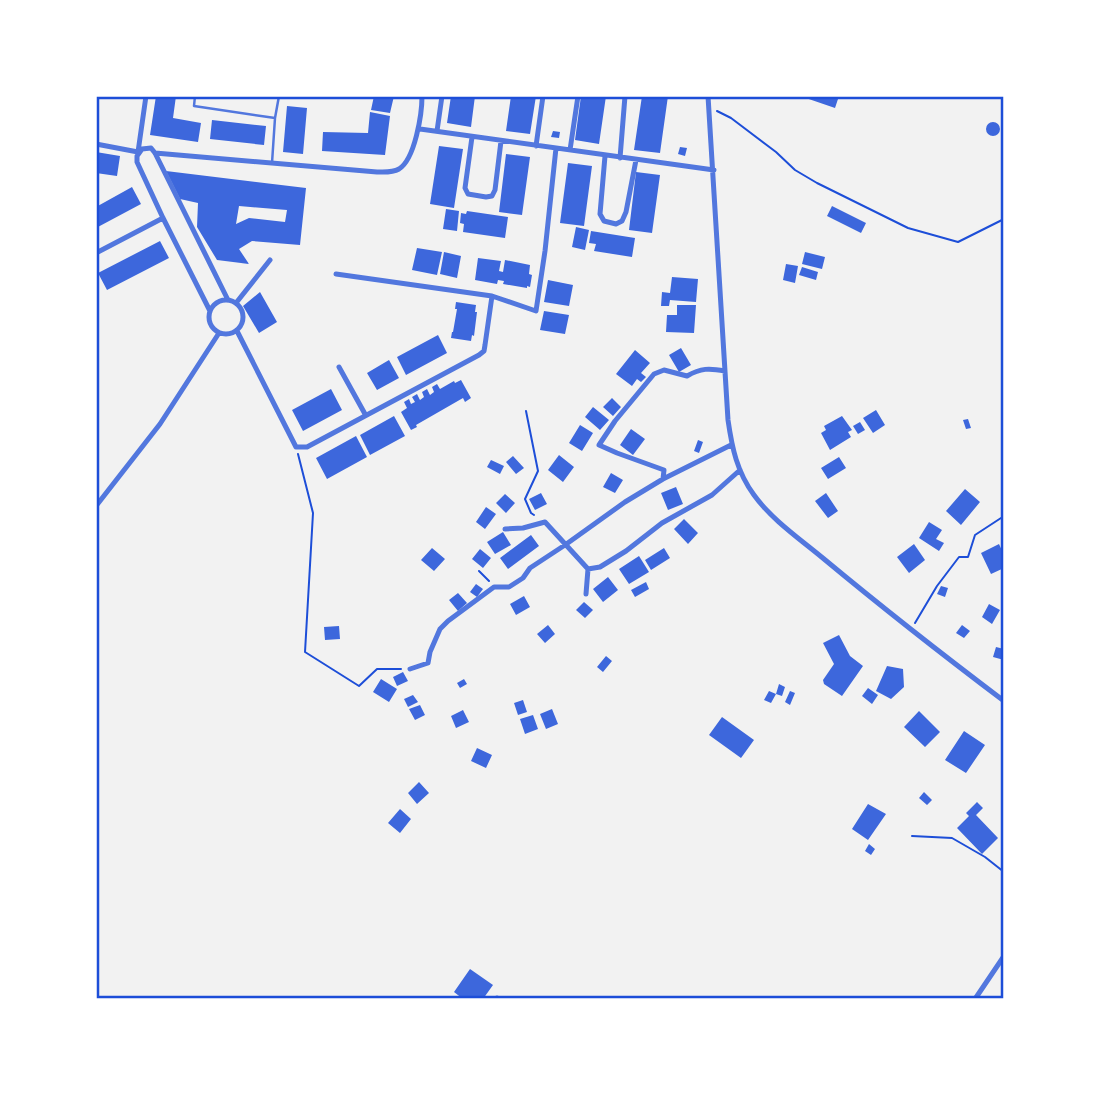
<svg xmlns="http://www.w3.org/2000/svg" width="1100" height="1095" font-family="'Space Grotesk',sans-serif">
	<style>
		.building { fill: #3d67dc; fill-rule: evenodd }
		.lines { fill: none; stroke-linecap: round; stroke-linejoin: round }
		.path { stroke: #1d4ed8; stroke-width: 2 }
		.service { stroke: #5277de; stroke-width: 2.5 }
		.minor { stroke: #5277de; stroke-width: 5 }
		.neatline { fill: none; stroke: #1d4ed8; stroke-width: 2.5 }
	</style>
	<rect width="100%" height="100%" fill="#f2f2f2"/>
	<path class="building" d="M156 96H176L173 118 201 123 198 142 150 135Z
		M374 96H394L390 113 371 110Z
		M451 96H475L471 127 447 123Z
		M511 96H536L530 134 506 131Z
		M581 96H606L599 144 575 140Z
		M642 96H668L660 153 634 150Z
		M800 96H839L835 108Z
		M287 106 307 108 303 154 283 152Z
		M370 112 390 116 385 155 322 151 323 132 368 133Z
		M212 120 266 126 264 145 210 139Z
		M986 129a7 7 0 1 1 14 0a7 7 0 1 1-14 0Z
		M553 131 560 132 559 138 551 137Z
		M439 146 463 149 454 208 430 204Z
		M680 147 687 148 685 156 678 154Z
		M96 152 120 156 117 176 96 173Z
		M506 154 530 157 522 215 499 212Z
		M568 163 592 166 584 226 560 223Z
		M166 171 306 188 300 245 252 241 239 249 249 264 217 260 197 227 198 203 180 199ZM239 206 287 210 285 222 249 218 236 224Z
		M636 172 660 175 652 233 629 230Z
		M132 187 141 204 96 228V207Z
		M832 206 866 223 861 233 827 216Z
		M446 209 459 211 457 231 443 229Z
		M467 211 508 217 505 238 463 232 464 224 460 223 461 213 466 214Z
		M576 227 589 230 585 250 572 247Z
		M591 231 635 238 632 257 594 251 596 244 589 243Z
		M160 241 169 258 107 290 98 273Z
		M417 248 442 252 437 275 412 270Z
		M444 252 461 256 457 278 440 274Z
		M805 252 825 257 822 269 802 264Z
		M478 258 501 261 499 271 503 272 505 260 530 265 529 274 532 275 530 287 527 286V288L503 284 504 281 498 280 497 284 475 280Z
		M786 264 798 266 795 283 783 280Z
		M802 267 818 272 816 280 799 275Z
		M672 277 698 279 696 302 670 300 669 306H661L662 292 670 293Z
		M548 280 573 285 569 306 544 302Z
		M260 292 277 322 259 333 243 306Z
		M456 302 476 305 475 312H477L474 336 472 335 471 341 451 338 452 332H453L457 309H455Z
		M677 305H696L694 333 666 332 667 315H677Z
		M544 311 569 315 565 334 540 330Z
		M438 335 447 353 406 375 397 357Z
		M681 348 691 365 679 372 669 355Z
		M635 350 650 363 641 373 646 377 641 382 637 379 632 386 616 374Z
		M389 360 399 378 377 390 367 373Z
		M461 380 471 398 465 402 463 398 416 425 417 427 411 430 401 412 407 408 404 402 409 399 411 404 415 402 412 397 417 394 420 400 424 397 422 392 427 389 430 395 434 392 432 387 437 384 440 389 454 381 455 383Z
		M331 389 342 410 303 431 292 410Z
		M612 398 621 407 613 416 603 407Z
		M593 407 609 420 600 430 585 417Z
		M876 410 885 425 873 433 863 418Z
		M394 416 405 436 370 455 360 435Z
		M842 416 852 430 848 432 851 437 830 450 821 433 826 430 824 426Z
		M968 419 971 428 966 429 963 420Z
		M860 422 865 430 858 434 853 426Z
		M580 425 593 433 582 451 569 443Z
		M631 429 645 439 633 455 620 445Z
		M356 436 367 457 327 479 316 458Z
		M698 440 703 442 699 453 694 451Z
		M559 455 574 467 563 482 548 470Z
		M513 456 524 468 516 474 506 462Z
		M839 457 846 468 828 479 821 468Z
		M491 460 504 466 500 474 487 467Z
		M611 473 623 480 615 493 603 487Z
		M676 487 683 504 668 510 661 493Z
		M965 489 980 502 961 525 946 511Z
		M541 493 547 504 535 510 529 499Z
		M826 493 838 511 828 518 815 501Z
		M505 494 515 503 506 513 496 503Z
		M486 507 496 514 485 529 476 522Z
		M684 519 698 533 688 544 674 529Z
		M929 522 942 530 936 539 944 543 939 551 919 538Z
		M503 532 511 545 495 554 487 542Z
		M531 535 539 546 508 569 500 558Z
		M914 544 925 560 909 573 897 557Z
		M999 544 1004 555V568L991 574 981 553Z
		M432 548 445 559 434 571 421 560Z
		M664 548 670 558 651 570 645 560Z
		M480 549 491 558 483 568 472 559Z
		M639 556 649 572 629 584 619 569Z
		M608 577 618 590 603 602 593 589Z
		M646 582 649 589 635 597 631 590Z
		M476 584 483 589 477 597 470 592Z
		M941 586 948 588 945 597 937 594Z
		M458 593 467 603 458 611 449 600Z
		M524 596 530 607 516 615 510 604Z
		M584 602 593 610 585 618 576 610Z
		M989 604 1000 610 992 624 982 617Z
		M548 625 555 634 545 643 537 634Z
		M962 625 970 631 964 638 956 633Z
		M339 626 340 639 325 640 324 627Z
		M839 635 850 656 863 666 842 696 824 684 823 680 834 664 823 643Z
		M996 647 1004 649V660L993 657Z
		M606 656 612 661 603 672 597 667Z
		M887 666 903 669 904 687 891 699 876 691Z
		M403 672 408 681 397 686 393 677Z
		M381 679 397 689 389 702 373 692Z
		M464 679 467 684 460 688 457 683Z
		M779 684 785 687 782 696 776 694Z
		M868 688 878 695 872 704 862 696Z
		M769 691 776 694 771 703 764 700Z
		M790 691 795 693 790 705 785 702Z
		M413 695 418 702 408 707 404 699Z
		M523 700 527 712 518 715 514 703Z
		M420 705 425 715 415 720 409 709Z
		M552 709 558 724 546 729 540 714Z
		M463 710 469 722 456 728 451 716Z
		M919 711 940 732 925 747 904 727Z
		M533 715 538 729 525 734 520 719Z
		M722 717 754 740 741 758 709 735Z
		M964 731 985 745 966 773 945 760Z
		M477 748 492 755 486 768 471 761Z
		M419 782 429 793 417 804 408 793Z
		M924 792 932 800 927 805 919 798Z
		M977 802 983 808 976 815 998 838 982 854 957 828 969 816 966 813Z
		M868 804 886 814 868 840 852 829Z
		M400 809 411 819 400 833 388 823Z
		M869 844 875 849 871 855 865 851Z
		M470 969 493 985 483 999H463L454 992Z"/>
	<g class="lines">
		<path class="path" d="M717 111 731 118 776 152 795 170 817 183 908 228 958 242 1004 219
			M526 411 538 471 525 499 531 513 534 515
			M298 454 313 513 305 652 359 686 377 669H401
			M479 571 489 581
			M915 623 937 586 959 557H968L975 535 1001 518
			M912 836 952 838 985 857 1004 872"/>
		<path class="service" d="M195 96 194 106 275 118
			M272 163 275 118 279 96"/>
		<path class="minor" d="M708 96 728 420C732 448 737 472 754 495 772 520 800 539 824 559 883 608 943 655 1004 701
			M420 129 714 170
			M437 131 442 96
			M472 137 465 188 468 194 486 197 492 196 495 190 501 141
			M96 144 138 152 146 96
			M536 146 543 96
			M570 150 578 96
			M155 153 377 172C384 172 392 173 399 169 415 159 422 114 422 96
			M605 156 600 214 604 221 616 224 622 221 626 212 636 160
			M620 158 625 96
			M96 253 163 218
			M336 274 492 296 536 311 545 251 556 148
			M209 317a17 17 0 1 1 34 0a17 17 0 1 1-34 0Z
			M236 303 270 260
			M210 311 163 218 137 162V156L142 149 151 148 155 153 228 300
			M237 331 296 447H307L479 355 484 351 485 345 492 296
			M339 367 365 414
			M663 479 664 470 617 453 599 445 615 421 654 374 664 370 687 376C701 368 709 368 725 371
			M96 506 160 424 219 333
			M505 529 523 528 545 522 588 569 586 594
			M588 569 600 567 626 551 662 523 712 495 740 470
			M410 669 428 663 430 652 440 629 448 621 494 587H509L523 578 530 568 565 545 625 502 663 479 731 445
			M497 999V998
			M975 999 1004 956"/>
	</g>
	<rect width="1100" height="1095" fill="none" stroke="#ffffff" stroke-width="196"/>
	<rect x="98" y="98" width="904" height="899" class="neatline"/>
</svg>
